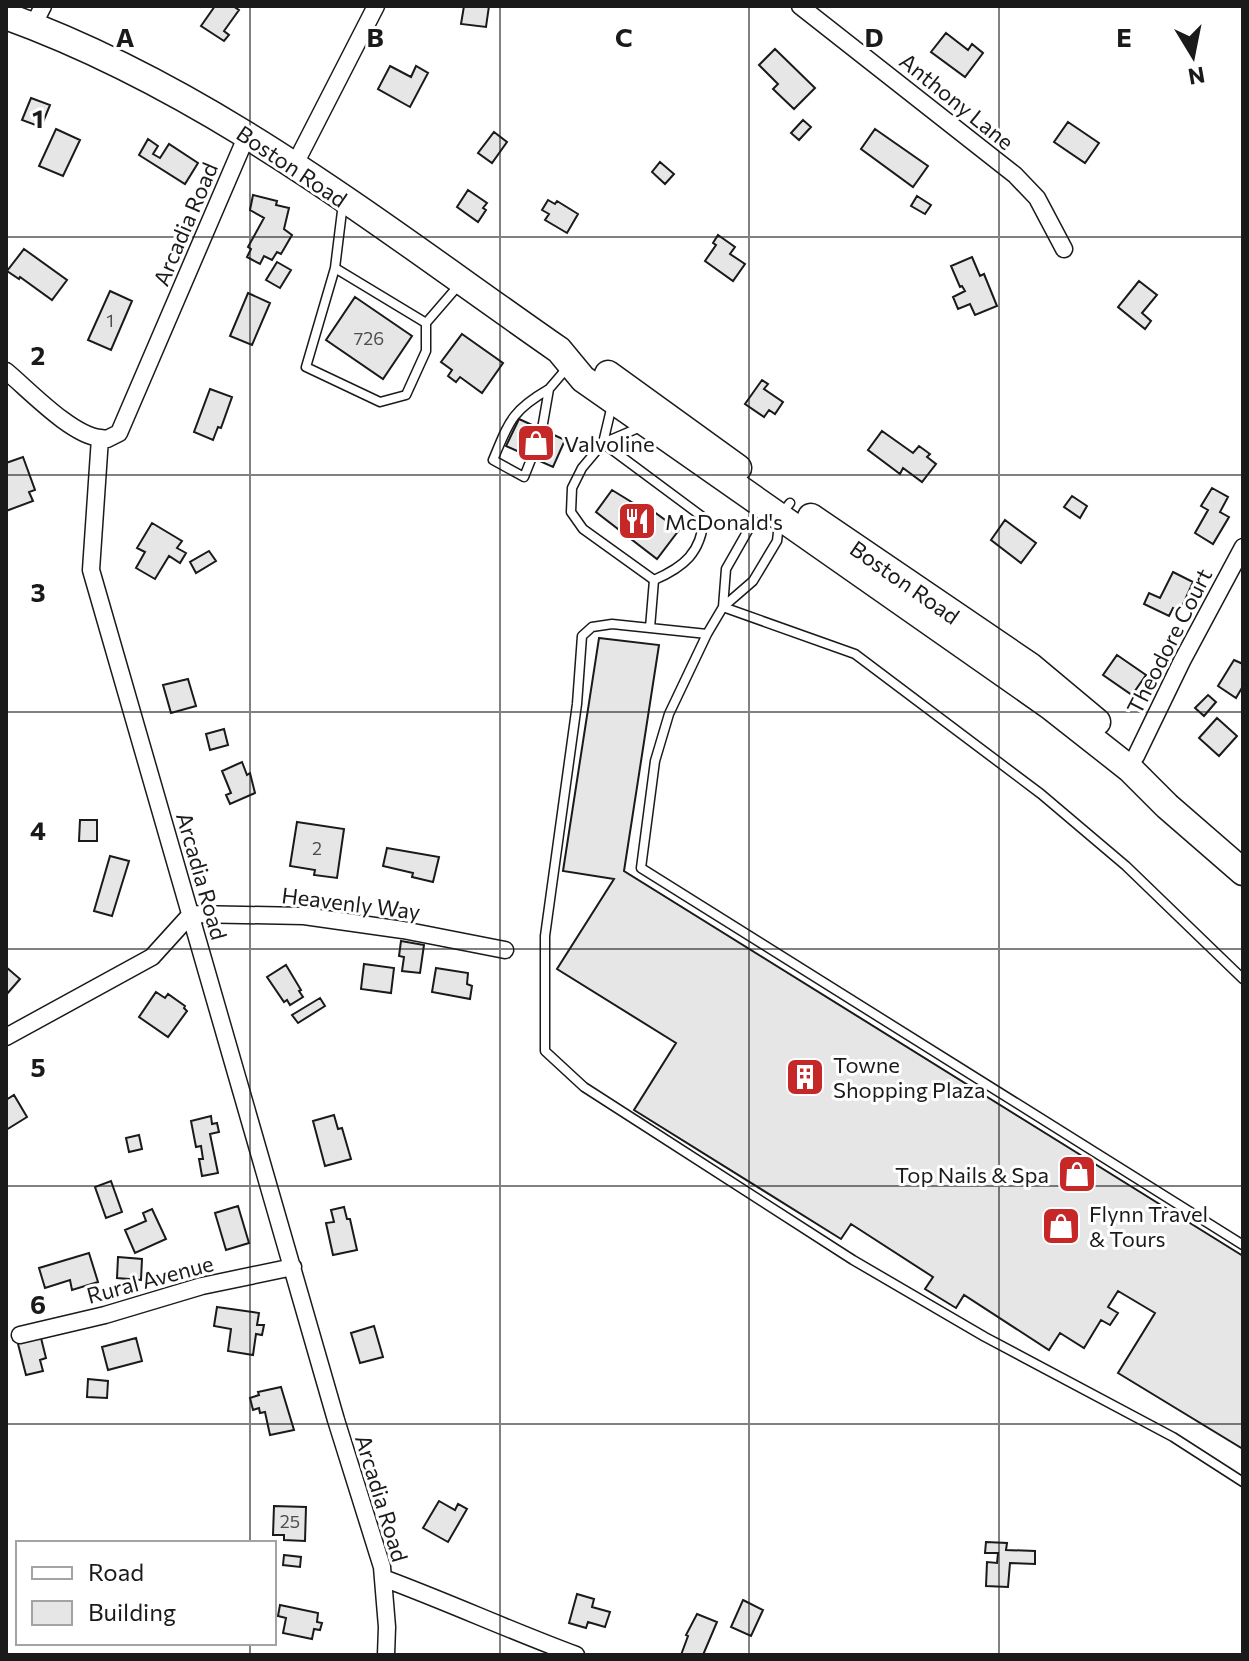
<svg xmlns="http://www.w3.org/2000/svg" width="1249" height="1661" font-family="Commissioner,sans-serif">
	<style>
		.building { fill: #e6e6e6; stroke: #1a1a1a; stroke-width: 2 }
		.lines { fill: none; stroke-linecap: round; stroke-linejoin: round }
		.lane-casing { stroke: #1a1a1a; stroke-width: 11 }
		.street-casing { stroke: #1a1a1a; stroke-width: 19 }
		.primary-casing { stroke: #1a1a1a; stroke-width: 29 }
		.lane { stroke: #fff; stroke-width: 8 }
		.street { stroke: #fff; stroke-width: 16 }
		.primary { stroke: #fff; stroke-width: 26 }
		.grid { fill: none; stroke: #1a1a1a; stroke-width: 2; stroke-opacity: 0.55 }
		.labels { text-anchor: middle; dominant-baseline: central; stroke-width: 6; stroke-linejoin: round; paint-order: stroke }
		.number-label { font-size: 18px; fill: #4d4d4d }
		.street-label { font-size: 22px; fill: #1a1a1a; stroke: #fff }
		.poi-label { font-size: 22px; fill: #1a1a1a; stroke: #fff; text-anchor: start }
		.grid-label { font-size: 26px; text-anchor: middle; font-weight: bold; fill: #1a1a1a; stroke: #fff; stroke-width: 6; stroke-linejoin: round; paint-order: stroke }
	</style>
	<rect width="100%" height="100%" fill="#fff"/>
	<path class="building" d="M215 6H238L236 8 239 10 224 31 229 35 224 41 201 26Z
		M464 6H489L486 27 461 24Z
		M946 33 968 50 972 44 983 53 965 77 931 52Z
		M775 49 815 88 794 109 773 89 778 84 759 65Z
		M390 66 411 77 416 66 428 73 410 107 378 89Z
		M31 98 50 105 41 127 22 120Z
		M803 120 811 127 799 140 791 133Z
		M1068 122 1099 143 1085 163 1054 142Z
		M56 129 80 140 63 176 39 166Z
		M875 129 928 166 913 187 861 149Z
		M494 132 507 142 492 163 478 153Z
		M148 139 158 146 153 154 160 158 169 144 198 163 185 184 139 155Z
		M660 162 674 174 665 184 652 172Z
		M468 190 487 203 483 208 486 210 478 222 457 207Z
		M253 195 277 201 276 205 289 208 284 229 292 235 281 254 277 252 272 260 264 256 260 264 247 257 251 249 248 247 264 218 250 210Z
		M917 196 931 205 925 214 911 206Z
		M548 200 555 204 557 201 578 214 567 233 545 220 549 214 542 210Z
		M718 235 735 247 730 254 745 264 733 281 705 261 716 245 713 243Z
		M24 249 67 280 52 300 20 277 19 279 7 271Z
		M972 257 980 276 984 274 997 306 975 315 970 304 958 309 953 297 965 291 962 286 960 287 951 266Z
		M277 262 291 270 280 288 266 280Z
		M1139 281 1157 295 1142 313 1151 321 1145 329 1118 307Z
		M110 291 132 301 111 350 88 340Z
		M248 293 270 303 252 345 230 336Z
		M355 297 412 336 383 379 326 340Z
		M462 334 503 363 482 393 460 377 456 382 448 376 452 370 441 362Z
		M762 380 768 384 764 389 783 402 775 414 769 410 764 417 745 404Z
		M210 389 232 397 221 428 218 427 213 440 194 432Z
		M519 419 565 440 553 467 506 446Z
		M882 431 913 453 919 446 930 454 927 457 936 464 922 482 903 468 900 474 868 450Z
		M23 457 35 490 29 492 33 501 6 511V463Z
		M1212 488 1228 497 1220 512 1229 517 1213 544 1195 533 1208 510 1201 506Z
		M612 490 643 509 646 506 679 530 657 559 596 512Z
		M1072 496 1087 506 1080 518 1064 507Z
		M1005 520 1036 543 1021 563 991 540Z
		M152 523 182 541 177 548 186 553 180 563 169 556 155 579 136 568 145 552 137 548Z
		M209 551 216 561 196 573 190 562Z
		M1173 572 1193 582 1180 611 1173 608 1169 616 1144 604 1149 593 1160 598Z
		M599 638 659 645 624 871 1243 1256V1449L1118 1373 1155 1313 1118 1291 1108 1307 1118 1313 1110 1325 1101 1320 1084 1348 1060 1333 1049 1350 964 1295 956 1308 925 1289 933 1277 851 1224 841 1239 634 1110 676 1043 557 969 614 879 563 871Z
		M1117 655 1146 675 1132 695 1103 675Z
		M1234 660 1243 664V686L1236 698 1218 686Z
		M188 679 196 706 171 713 163 685Z
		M1208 695 1216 702 1204 716 1195 708Z
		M1217 718 1237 736 1219 756 1199 738Z
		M224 729 228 745 210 750 206 734Z
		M242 762 247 775 250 773 255 793 230 804 226 795 231 793 222 771Z
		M80 820H97V841H79Z
		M297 822 344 829 337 878 314 875 315 870 290 866Z
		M387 848 439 857 433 882 412 877 413 873 383 866Z
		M110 856 129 861 112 916 94 911Z
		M401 941 424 945 420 973 402 971 404 957 399 956Z
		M364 964 394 968 391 993 361 989Z
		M286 965 301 990 299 991 303 997 290 1005 287 1000 284 1002 267 977Z
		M6 967 20 979 6 995Z
		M436 968 468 973 467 984 472 986 470 999 432 992Z
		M156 992 165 998 168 994 185 1006 184 1008 187 1011 168 1037 139 1017Z
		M320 998 325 1006 298 1023 292 1015Z
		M14 1095 27 1117 6 1130V1100Z
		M334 1115 338 1129 342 1128 351 1159 325 1166 313 1121Z
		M211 1116 212 1124 217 1123 219 1132 210 1134 218 1173 202 1176 199 1159H203L201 1146 196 1147 191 1121Z
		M139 1135 142 1149 129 1152 126 1138Z
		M111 1181 122 1212 106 1218 95 1187Z
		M238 1206 249 1243 226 1250 215 1213Z
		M344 1207 347 1219H350L357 1250 333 1255 326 1223 334 1222 331 1210Z
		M152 1209 166 1239 135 1253 125 1230 146 1221 143 1213Z
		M89 1253 98 1282 72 1290 70 1280 45 1288 39 1268Z
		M118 1257 142 1259 141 1280 117 1278Z
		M217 1307 259 1313 257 1325H264L262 1335 256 1334 253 1355 228 1351 231 1329 214 1326Z
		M374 1326 383 1357 360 1363 351 1333Z
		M40 1334 46 1358 40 1360 43 1371 26 1375 17 1340Z
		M136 1338 142 1361 108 1370 102 1347Z
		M88 1379 108 1381 107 1398 87 1397Z
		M281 1387 294 1430 270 1435 265 1412 260 1413 259 1408 253 1410 250 1398 259 1395 258 1392Z
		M439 1501 455 1510 458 1504 467 1509 448 1542 423 1528Z
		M274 1506 306 1507 305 1541 284 1540V1535H273Z
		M986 1542 1007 1543 1006 1550 1035 1551V1564L1010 1563 1008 1587 986 1586 987 1562 997 1563 998 1553H985Z
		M284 1555 301 1557 300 1567 283 1565Z
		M577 1594 594 1599 592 1607 610 1612 605 1627 588 1622 586 1628 569 1623Z
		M743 1600 763 1610 751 1636 731 1627Z
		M280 1605 318 1613 317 1622 322 1623 320 1630 314 1629 312 1639 283 1633 286 1618 278 1616Z
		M697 1614 717 1622 703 1655H681L688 1636 686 1635Z"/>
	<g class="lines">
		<g class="lane-casing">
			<path id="lane" d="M343 203 335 268 306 367 380 402 406 395 426 351V323L458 286
				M335 268 426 323
				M549 389 567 368
				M612 405 603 443 643 426
				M603 443 704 518C701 553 684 567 654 580L583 529 571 512 572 488 582 468Z
				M532 457 524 477 493 460C509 422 511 411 549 389L542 429
				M779 524 777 541 753 581 723 607 707 634 669 714 655 761 641 868 1243 1245
				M723 607 855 654 1041 794 1126 866 1243 979
				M723 607 726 569 751 525 779 517 790 503
				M650 628 654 580
				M707 634 612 624 592 627 582 636 577 704 545 936V1051L584 1087 853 1260 985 1337 1173 1437 1243 1482"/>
		</g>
		<g class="street-casing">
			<path id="street" d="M800 6 1015 175 1037 198 1064 249
				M33 26 43 6
				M247 135 119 433 107 439 100 438 91 570 336 1420 382 1567 387 1627 386 1655
				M294 166 376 6
				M6 371C29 390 71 435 100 438
				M1136 756 1182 661 1243 547
				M6 1037 152 957 191 914 304 916 403 930 505 950
				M20 1335 105 1315 202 1286 293 1267
				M383 1578C448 1602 511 1631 576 1655"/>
		</g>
		<g class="primary-casing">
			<path id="primary" d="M6 16C211 90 382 227 559 350L583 379 1050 706 1130 769 1167 806 1243 872
				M608 374 738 468
				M811 517 1030 666 1097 722"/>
		</g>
		<use href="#lane" class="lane"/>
		<use href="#street" class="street"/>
		<use href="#primary" class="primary"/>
	</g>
	<path class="grid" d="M250 6V1543M500 6V1655M749 6V1655M999 6V1655M6 237H1243M6 475H1243M6 712H1243M6 949H1243M6 1186H1243M6 1424H1243M250 1643V1655"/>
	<defs>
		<g id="shop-square" transform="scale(2)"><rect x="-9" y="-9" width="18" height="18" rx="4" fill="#c62828" stroke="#fff"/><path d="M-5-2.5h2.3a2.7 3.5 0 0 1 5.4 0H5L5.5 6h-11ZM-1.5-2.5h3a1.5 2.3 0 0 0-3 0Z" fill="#fff"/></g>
		<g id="restaurant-square" transform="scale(2)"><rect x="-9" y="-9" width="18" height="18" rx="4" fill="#c62828" stroke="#fff"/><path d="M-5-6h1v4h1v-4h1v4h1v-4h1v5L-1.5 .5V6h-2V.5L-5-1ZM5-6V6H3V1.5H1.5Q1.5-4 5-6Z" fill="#fff"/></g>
		<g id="building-square" transform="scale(2)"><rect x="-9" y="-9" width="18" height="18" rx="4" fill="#c62828" stroke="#fff"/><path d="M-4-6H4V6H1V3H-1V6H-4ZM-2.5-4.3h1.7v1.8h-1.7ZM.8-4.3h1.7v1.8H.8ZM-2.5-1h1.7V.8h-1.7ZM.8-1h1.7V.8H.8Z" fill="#fff"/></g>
	</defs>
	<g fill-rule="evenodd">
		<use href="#shop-square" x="536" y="443"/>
		<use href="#restaurant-square" x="637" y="521"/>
		<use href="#building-square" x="805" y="1077"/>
		<use href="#shop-square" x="1077" y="1174"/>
		<use href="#shop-square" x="1061" y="1226"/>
	</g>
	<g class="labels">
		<g class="number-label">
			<text x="110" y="320">1</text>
			<text x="369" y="338">726</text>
			<text x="317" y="848">2</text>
			<text x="290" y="1521">25</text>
		</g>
		<g class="street-label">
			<text transform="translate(957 101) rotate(39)">Anthony Lane</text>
			<text transform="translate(292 166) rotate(34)">Boston Road</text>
			<text transform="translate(185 224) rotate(-67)">Arcadia Road</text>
			<text transform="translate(905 582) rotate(35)">Boston Road</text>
			<text transform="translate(1169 641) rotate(-63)">Theodore Court</text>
			<text transform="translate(202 876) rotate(74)">Arcadia Road</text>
			<text transform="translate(351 903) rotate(7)">Heavenly Way</text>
			<text transform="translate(150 1279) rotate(-15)">Rural Avenue</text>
			<text transform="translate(382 1498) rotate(73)">Arcadia Road</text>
		</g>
		<g class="poi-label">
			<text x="564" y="443">Valvoline</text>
			<text x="665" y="521">McDonald's</text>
			<text x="833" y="1064">Towne<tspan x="833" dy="25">Shopping Plaza</tspan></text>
			<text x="1049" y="1174" text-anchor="end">Top Nails &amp; Spa</text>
			<text x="1089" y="1213">Flynn Travel<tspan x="1089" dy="25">&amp; Tours</tspan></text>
		</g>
	</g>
	<g class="grid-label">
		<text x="125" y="47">A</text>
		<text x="375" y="47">B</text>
		<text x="624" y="47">C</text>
		<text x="874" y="47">D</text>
		<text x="1124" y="47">E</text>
		<text x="38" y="128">1</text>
		<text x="38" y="365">2</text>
		<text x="38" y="602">3</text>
		<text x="38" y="840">4</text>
		<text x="38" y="1077">5</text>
		<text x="38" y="1314">6</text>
	</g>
	<rect width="1249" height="1661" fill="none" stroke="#1a1a1a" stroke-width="16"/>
	<rect x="16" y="1541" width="260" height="104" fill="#ffffff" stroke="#a3a3a3" stroke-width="2"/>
	<rect x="32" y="1567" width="40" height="12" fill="#ffffff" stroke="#a3a3a3" stroke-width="2"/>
	<text x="88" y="1581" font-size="24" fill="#1a1a1a">Road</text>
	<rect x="32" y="1601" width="40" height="24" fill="#e6e6e6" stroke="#a3a3a3" stroke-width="2"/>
	<text x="88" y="1621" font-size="24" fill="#1a1a1a">Building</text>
	<g transform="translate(1193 56) rotate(170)" stroke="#ffffff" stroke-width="6" paint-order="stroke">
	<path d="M0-6L14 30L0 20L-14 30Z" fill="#1a1a1a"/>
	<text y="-12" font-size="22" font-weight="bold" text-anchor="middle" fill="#1a1a1a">N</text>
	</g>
</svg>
